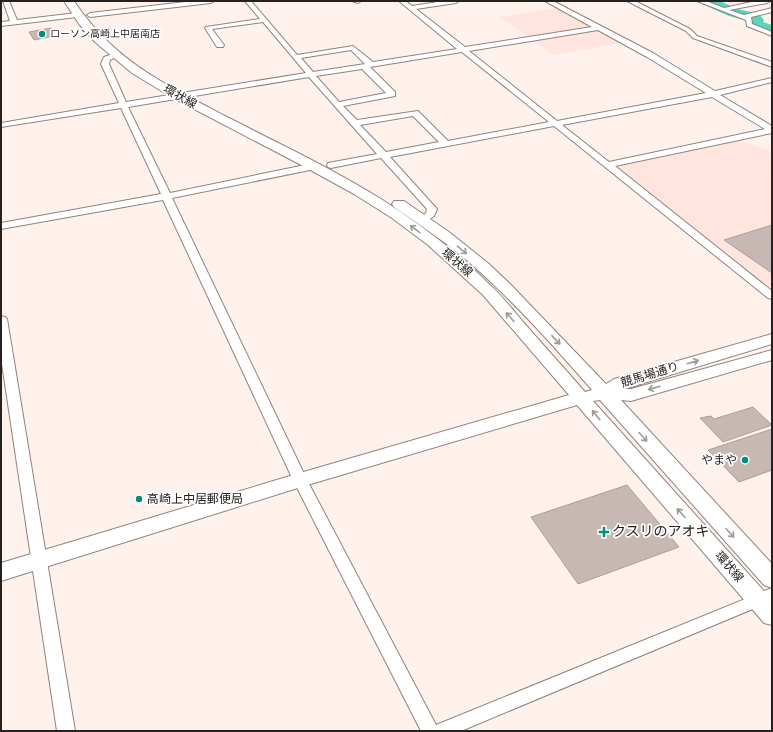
<svg xmlns="http://www.w3.org/2000/svg" width="773" height="732" font-family="'Source Sans 3','Noto Sans JP',sans-serif">
	<style>
		.built { fill: #ffe5de }
		.lines { fill: none; stroke-linecap: round; stroke-linejoin: round }
		.river { fill: #56d6bb; fill-rule: evenodd }
		.building { fill: #c8b8b3; stroke: #ae9e99 }
		.street-casing { stroke: #91827d; stroke-width: 2 }
		.secondary-casing { stroke: #91827d; stroke-width: 2 }
		.street { fill: #fff; fill-rule: evenodd }
		.secondary { fill: #fff; fill-rule: evenodd }
		.oneway { stroke: #9d9b9a }
		.poi-dot { fill: #00907a; stroke: #fff; stroke-width: 1.5 }
		.labels { text-anchor: middle; dominant-baseline: central; stroke-width: 3.5; stroke-linejoin: round; paint-order: stroke }
		.far-poi-label { font-size: 10px; fill: #26201e; stroke: #fff; text-anchor: start }
		.street-label { font-size: 12px; fill: #26201e; stroke: #fff }
		.poi-label { font-size: 12px; fill: #26201e; stroke: #fff; text-anchor: end }
		.near-poi-label { font-size: 14px; fill: #26201e; stroke: #fff; text-anchor: start }
	</style>
	<rect width="100%" height="100%" fill="#fff2ed"/>
	<path class="built" d="M555 8 590 26 529 37 500 17Z
		M594 29 621 43 553 55 532 39Z
		M738 139 772 152V289L614 166Z"/>
	<g class="lines">
		<path class="river" d="M700 1H720L738 9 759 14 764 20 763 22 772 25V35L749 28 747 25 748 21 729 16 702 4Z"/>
	</g>
	<path class="building" d="M51 28 54 36 34 40 29 32Z
		M772 225V273L724 240Z
		M753 407 772 425 723 442 700 418 711 416 714 419Z
		M772 429V470L739 482 708 450Z
		M627 485 679 547 578 584 531 517Z"/>
	<g class="lines">
		<g class="street-casing">
			<path id="street" d="M3 1H9L17 20 77 13 80 15 77 17 1 26V22L10 21Z
				M194 1H214L211 3 90 17 87 15 90 13Z
				M245 1H251L297 55 353 46 373 62 457 49 399 1H406L412 6 444 1H459L456 3 416 9 465 47 592 27 545 1H553L653 53 715 91 772 78V82L720 95 772 126V133L615 166 772 291V299L768 298 554 126 390 157 437 209 434 216 424 223 419 220 426 213 427 209 381 158 331 168 328 167 327 165 328 163 377 154 309 77 128 107 170 193 315 163 319 166 315 169 172 198 307 480 436 725 772 588V601L461 731H421L293 480 163 200 1 229V223L161 194 121 108 1 127V123L119 103 101 64 104 57 116 53 120 55 110 60 109 64 126 102 306 73 263 22 212 29 224 45 223 47H217L205 28 206 27 260 19ZM598 30 647 57 706 93 557 121 469 51ZM351 50 365 64 313 72 301 58ZM462 52 549 122 448 141 418 111 357 120 343 106 395 96V92L370 67ZM362 69 386 93 339 102 316 76ZM712 97 765 129 609 162 562 125ZM413 116 439 142 386 152 360 125Z
				M352 1H361L358 3Z
				M627 1H635L690 29 697 36 772 62V67L693 38 686 31Z
				M697 1H706L724 8 756 1H770L767 3 729 10 744 15 772 8V12L751 17 752 24 772 32V36L747 26 746 20Z
				M1 316 5 317 7 319 75 731H57L1 357Z"/>
		</g>
		<g class="secondary-casing">
			<path id="secondary" d="M64 1H74C113 60 164 84 225 116 278 143 331 168 381 199 420 224 457 252 489 284 502 296 513 310 524 323 544 346 565 369 585 392L592 390C557 350 518 306 479 271 453 247 423 227 394 207L392 204 394 201H404L449 232 489 264 510 284 606 384 614 379 772 334V344L624 389H631L772 350V360L631 401 621 400 772 564V588L764 585 600 400 593 401 772 600V625L764 623 577 405 304 486 1 581V563L300 473 569 395 483 295 428 245 392 218 354 194 305 167 173 98 132 73 95 42 79 24Z"/>
		</g>
		<use href="#street" class="street"/>
		<use href="#secondary" class="secondary"/>
	</g>
	<defs><path id="oneway-shaft" d="M-6 0H5M1.5-3L5.5 0L1.5 3" fill="none" stroke-width="1.6" stroke-linecap="round" stroke-linejoin="round"/></defs>
	<g class="oneway">
		<use href="#oneway-shaft" transform="translate(415 229) rotate(-143)"/>
		<use href="#oneway-shaft" transform="translate(462 250) rotate(39)"/>
		<use href="#oneway-shaft" transform="translate(510 317) rotate(-132)"/>
		<use href="#oneway-shaft" transform="translate(556 340) rotate(47)"/>
		<use href="#oneway-shaft" transform="translate(693 362) rotate(-16)"/>
		<use href="#oneway-shaft" transform="translate(654 388) rotate(164)"/>
		<use href="#oneway-shaft" transform="translate(596 415) rotate(-129)"/>
		<use href="#oneway-shaft" transform="translate(643 437) rotate(48)"/>
		<use href="#oneway-shaft" transform="translate(681 513) rotate(-131)"/>
		<use href="#oneway-shaft" transform="translate(730 533) rotate(48)"/>
	</g>
	<g class="poi-dot">
		<circle cx="42" cy="34" r="4"/>
		<circle cx="745" cy="460" r="4"/>
		<circle cx="139" cy="499" r="4"/>
		<path d="M602 526h4v4h4v4h-4v4h-4v-4h-4v-4h4z"/>
	</g>
	<g class="labels">
		<g class="far-poi-label">
			<text x="50" y="34">ローソン高崎上中居南店</text>
		</g>
		<g class="street-label">
			<text transform="translate(180 97) rotate(29)">環状線</text>
			<text transform="translate(457 263) rotate(41)">環状線</text>
			<text transform="translate(650 375) rotate(-17)">競馬場通り</text>
			<text transform="translate(729 567) rotate(49)">環状線</text>
		</g>
		<g class="poi-label">
			<text x="737" y="460">やまや</text>
			<text x="147" y="499" text-anchor="start">高崎上中居郵便局</text>
		</g>
		<g class="near-poi-label">
			<text x="612" y="532">クスリのアオキ</text>
		</g>
	</g>
	<rect width="773" height="732" fill="none" stroke="#26201e" stroke-width="4"/>
</svg>
